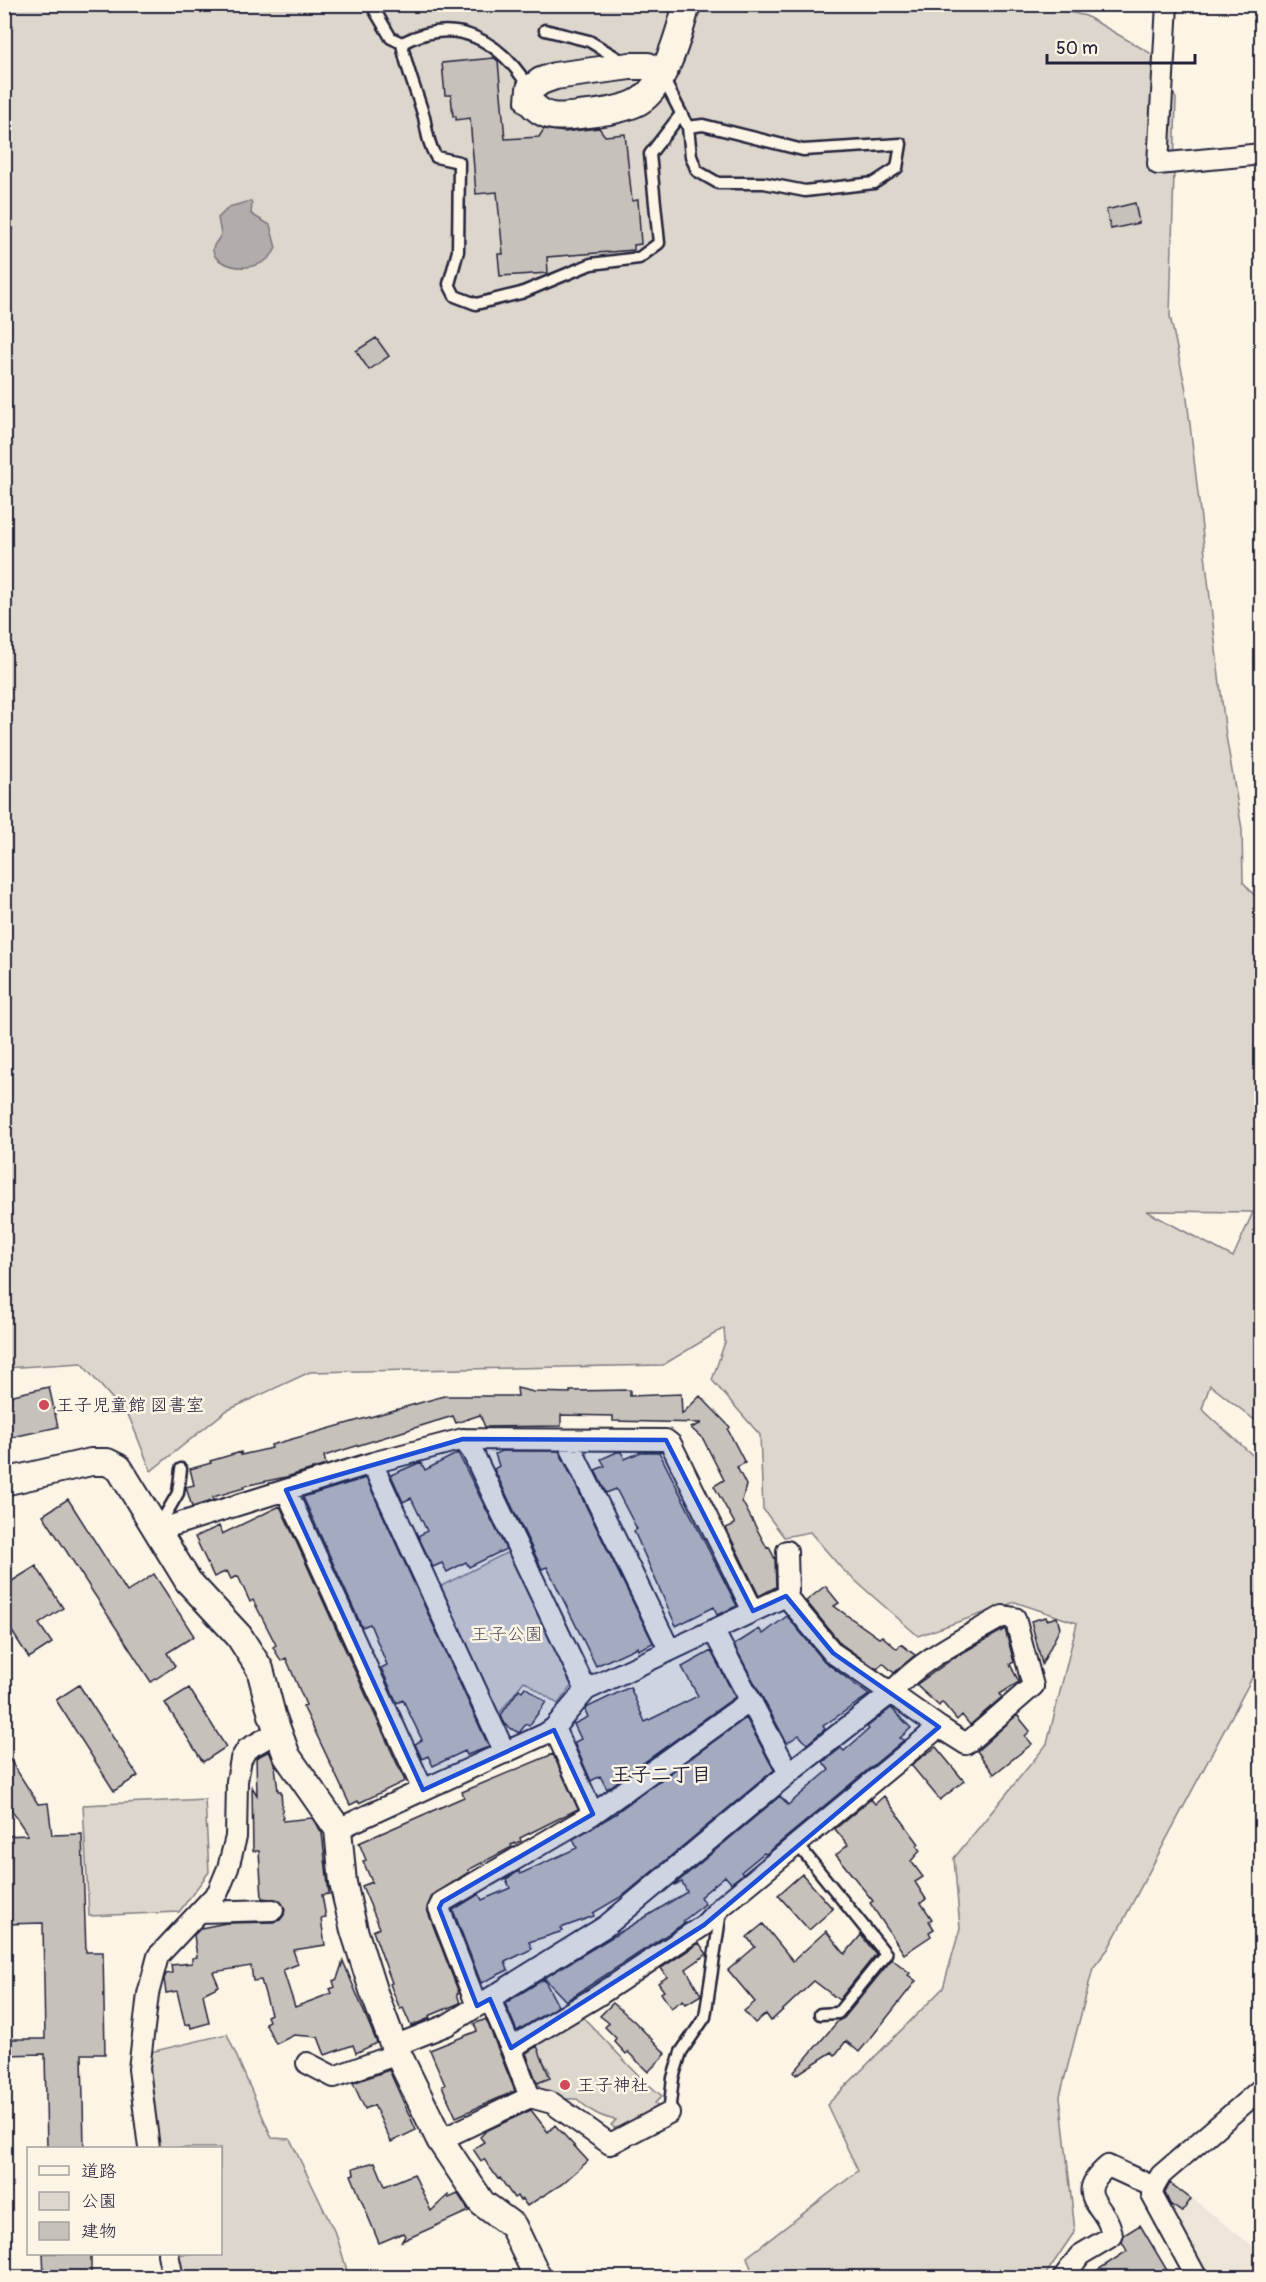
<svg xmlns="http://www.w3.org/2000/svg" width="1266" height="2282" font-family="Pangolin,'Klee One',sans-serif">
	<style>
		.built { fill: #ece5d8 }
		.green { fill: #dcd6cc; stroke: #7f7c84; stroke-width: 1.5; fill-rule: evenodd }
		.water { fill: #b2adab; stroke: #78757e; stroke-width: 1.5 }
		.building { fill: #c6c1bb; stroke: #22223b; stroke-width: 1.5 }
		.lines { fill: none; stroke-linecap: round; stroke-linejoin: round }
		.service-casing { stroke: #22223b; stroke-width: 15 }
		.minor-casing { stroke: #22223b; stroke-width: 24 }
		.tertiary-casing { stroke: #22223b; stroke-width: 30 }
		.service { stroke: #fcf5e5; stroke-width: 10 }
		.minor { stroke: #fcf5e5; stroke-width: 20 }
		.tertiary { stroke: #fcf5e5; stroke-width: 26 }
		.marked { fill: #1d4ed8; fill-opacity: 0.2; stroke: #1d4ed8; stroke-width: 4.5; stroke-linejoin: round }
		.poi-dot { fill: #d1495b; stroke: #fcf5e5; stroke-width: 2 }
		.labels { text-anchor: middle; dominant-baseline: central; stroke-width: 5; stroke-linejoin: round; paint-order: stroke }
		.poi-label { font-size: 18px; fill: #22223b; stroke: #fcf5e5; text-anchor: start }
		.park-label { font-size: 18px; fill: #504f5f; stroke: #fcf5e5 }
		.neighbourhood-label { font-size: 20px; font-weight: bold; fill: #22223b; stroke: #fcf5e5 }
	</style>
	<rect width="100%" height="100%" fill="#fcf5e5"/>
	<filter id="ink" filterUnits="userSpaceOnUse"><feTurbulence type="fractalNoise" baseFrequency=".0167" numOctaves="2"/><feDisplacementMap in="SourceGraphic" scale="12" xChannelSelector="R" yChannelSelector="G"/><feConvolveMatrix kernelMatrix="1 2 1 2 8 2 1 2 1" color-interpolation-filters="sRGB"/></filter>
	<g filter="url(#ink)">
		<path class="built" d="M1168 2179 1261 2253V2277H1207L1196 2264 1158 2194Z"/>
		<path class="green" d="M1036 4 1086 16 1157 57 1176 99 1170 316 1186 390 1226 736 1242 829 1243 882 1261 903V1425L1210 1385 1202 1409 1261 1463V1661L1108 1949 1093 1968 1060 2096 1075 2231 1044 2277H754L747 2257 858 2171 827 2105 943 1988 960 1928 954 1858 1047 1744 1077 1623 1015 1602 918 1636 842 1569 810 1532 784 1537 763 1509 760 1435 712 1380 725 1342 724 1328 663 1365 310 1372 226 1411 151 1471 130 1419 81 1363 5 1368V5ZM1146 1211 1253 1212 1233 1257Z
			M512 1550 575 1681 558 1704 524 1681 499 1714 441 1586Z
			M205 1799 209 1872 179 1912 89 1916 83 1805Z
			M582 2016 642 2079 662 2096 655 2103 662 2110 621 2133 611 2125 616 2120C599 2117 589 2110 577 2099 560 2099 544 2102 538 2082L550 2072 535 2048 536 2035Z
			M227 2034 272 2138 290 2139 337 2237 349 2277H180L174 2254H220V2148H157L146 2053Z"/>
		<path class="water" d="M250 201 252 203 251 214 270 225 276 248C266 269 239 271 222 262 217 259 214 257 213 251 212 244 219 241 221 234L218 218 229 207Z"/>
		<path class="building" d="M494 58 498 61 505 139 539 137 544 129 564 132 599 128 605 136 625 134 632 201 638 200 641 244 634 245V250L547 257 548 273 500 276 498 254H503L497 192 476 194 470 118 456 120V116H453L451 95H445L442 63Z
			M1135 203 1139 223 1111 229 1106 210Z
			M376 338 389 356 369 370 356 351Z
			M49 1387 58 1427 4 1439V1397Z
			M517 1388 534 1392 570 1393V1391L630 1390V1396L681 1394 682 1414 700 1396 730 1427 728 1430 745 1463 737 1467 746 1485 742 1501 767 1548 769 1547 775 1559 776 1587 759 1596 726 1528 735 1524 714 1486 724 1480 703 1439 691 1428 702 1423 613 1421V1416L561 1415V1426L485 1427 480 1415 456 1423 453 1416 324 1456 326 1465 286 1477 244 1486V1488L213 1497 214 1500 192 1507 186 1487 194 1485 190 1469 211 1463 210 1461 241 1452V1455L272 1448 271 1445 444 1396H518Z
			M502 1451H559L653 1643 638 1650 637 1647 596 1666 547 1567 542 1569 494 1469 499 1466 495 1454Z
			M617 1452H621L625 1459 641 1452H659L737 1606 717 1615 714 1607 676 1626 634 1531 637 1529 616 1489 606 1493 595 1470 605 1466 601 1459Z
			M458 1453 506 1549 469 1567 466 1562 447 1572 442 1563 433 1567 418 1536 427 1531 411 1498 403 1502 391 1475 421 1462 425 1470Z
			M366 1478 489 1747 467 1755 465 1751 433 1766 428 1756 422 1759 415 1744 422 1740 403 1700 397 1703 381 1668 387 1665 370 1624 362 1627 303 1497Z
			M68 1499 127 1592 154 1574 194 1636 167 1653 175 1666 151 1682 43 1515Z
			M280 1506 405 1781 359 1803 358 1801 350 1805 303 1706 306 1705 286 1658 281 1661 273 1647 276 1645 253 1600 250 1602 238 1576 231 1579 227 1571 214 1577 195 1537 219 1526 222 1534Z
			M36 1566 63 1608 39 1624 52 1643 29 1658 4 1619V1586Z
			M825 1586 839 1603 834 1606 879 1638 882 1636 897 1649 901 1644 915 1655 894 1673 883 1663 877 1669 841 1644 806 1601Z
			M787 1616 824 1661 869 1695 823 1726 825 1729 807 1744 799 1735 787 1743 734 1645 759 1629 763 1634Z
			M1046 1617 1047 1620 1057 1617 1060 1628 1042 1664 1031 1621Z
			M1005 1629 1014 1662 1010 1664 1019 1682 1000 1694 1002 1697 970 1725 962 1715 957 1720 942 1702 939 1706 916 1685 955 1657Z
			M711 1651 735 1697 607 1789 600 1776 591 1781 575 1745V1742L581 1739 574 1724 588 1717 585 1710 586 1708 630 1687 645 1722 698 1696 682 1667Z
			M79 1685 138 1776 114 1791 56 1700Z
			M525 1687 546 1702 529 1726 526 1724 519 1733 505 1725 501 1715 519 1689 522 1691Z
			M189 1688 226 1747 203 1762 165 1703Z
			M891 1708 911 1728 900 1738 904 1740 766 1854 764 1853 741 1872 743 1874 731 1883 725 1876 700 1897 705 1904 683 1921 685 1923 566 2001 544 1978 687 1892 682 1882 674 1885 780 1796 788 1805 829 1770 823 1762 841 1748 844 1751 869 1729 867 1727Z
			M1017 1715 1030 1731 1025 1736 1032 1744 994 1774 977 1751Z
			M746 1718 774 1770 624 1895 593 1913 594 1916 561 1928 563 1931 529 1942 532 1949 505 1962 508 1970 481 1983 453 1910 479 1894 482 1900 510 1888 506 1879 519 1871 520 1874 577 1848 573 1839 617 1813V1812Z
			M936 1747 964 1781 940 1800 911 1765Z
			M4 1750 38 1804 48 1803 52 1835 82 1834 86 1952H103L105 2054H82L84 2148H47L45 2054 4 2055V2039H45L43 1923 4 1924V1836L28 1835 4 1799Z
			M269 1751 275 1766 278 1791H281L283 1821 312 1818 322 1833 329 1894 322 1895 326 1918 321 1919 325 1945 293 1950 298 1964 283 1970 295 2007 332 1993 330 1989 335 1987 333 1981 337 1979 343 1961 377 2043 356 2053 353 2045 325 2055 318 2037 294 2035 276 2044 265 2023 269 2021 267 2016 271 2014 261 1980 253 1981 251 1966 213 1972 219 1986 203 1994 209 2023 191 2028 190 2024 185 2025 177 1991 166 1993 164 1979 166 1974 172 1973 171 1965 192 1963V1958L197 1957 194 1935 201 1928 226 1923 273 1922 280 1920 284 1915 285 1909 279 1900 262 1898 259 1851H253L252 1787 257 1795 256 1758Z
			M553 1754 578 1809 520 1838 521 1841 511 1845 512 1847 468 1870 469 1872 432 1896 427 1907 428 1912 459 1993 457 1994 460 2003 429 2016 430 2018 411 2026 403 2008 400 2009 390 1984 392 1983 373 1931 380 1928 362 1886 372 1882 363 1861 366 1860 359 1843 464 1797 462 1792Z
			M884 1796 919 1844 917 1846 920 1851 911 1861 923 1877 915 1882 926 1899 921 1903 932 1919 929 1921 934 1929 929 1932 931 1936 904 1954 870 1903 873 1901 836 1855 848 1845 835 1829 871 1799 875 1804Z
			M802 1874 833 1909 809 1930 778 1895Z
			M763 1924 793 1961 826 1931 845 1954 861 1935 876 1954 839 2000 814 1981 771 2021 766 2014 755 2023 744 2011 755 2002 728 1970 755 1947 747 1937Z
			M699 1943 707 1954 686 1969 701 1995 686 2004 683 2000 671 2008 661 1993 664 1991 658 1983 667 1977 661 1968Z
			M892 1959 910 1973 908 1975 916 1981 874 2034 859 2052 846 2041 835 2055 832 2052 796 2075 794 2072 838 2021 844 2018Z
			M544 1979 558 2006 517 2031 505 2003Z
			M613 2003 634 2021 666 2054 648 2072 628 2052 626 2054 614 2041 616 2038 605 2027 609 2023 600 2016Z
			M486 2019 515 2091 456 2117 442 2086 445 2085 430 2050 477 2031 474 2024Z
			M537 2046 550 2078 537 2083 526 2053Z
			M389 2070 416 2130 391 2142 374 2105 365 2109 353 2083Z
			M531 2110 548 2132 555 2125 588 2161 562 2184 527 2206 522 2199 520 2201 517 2196 514 2198 500 2178 498 2179 484 2159 481 2161 473 2149 484 2142 480 2137 486 2131Z
			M375 2162 385 2186 414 2174 431 2211 448 2195 449 2198 458 2194 469 2211 402 2241 405 2236 403 2233 379 2243 351 2175 354 2174 353 2168Z
			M1170 2183 1191 2199 1182 2212 1170 2204 1165 2193Z
			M1140 2225 1171 2277H1087L1127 2251 1122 2242 1124 2235Z
			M43 2253H91V2277H44Z"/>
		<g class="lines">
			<g class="service-casing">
				<path id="service" d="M371 4 391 38 402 43
					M545 30 589 41 624 62
					M662 76 688 127 691 156 697 171 718 183H764L805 191 874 183 897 168 901 144 803 150 703 125 688 127
					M530 89C500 40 456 15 402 43 406 69 417 92 424 117 427 131 428 144 436 157L459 162 458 251 449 284 455 296 476 304 521 293 591 264 639 258 659 243 650 154 681 114
					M166 1526 163 1519 178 1493 181 1469
					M798 1845 886 1954 838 2013 820 2014
					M669 2113 673 2078 681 2052 705 2017 721 1911"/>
			</g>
			<g class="minor-casing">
				<path id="minor" d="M1167 4 1158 164 1262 154
					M463 1439 472 1451 586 1690
					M567 1440 669 1649
					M372 1463 505 1753
					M286 1490 423 1790
					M158 1530 372 1463 463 1439 666 1440 671 1444 753 1611
					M786 1596 788 1591 787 1551
					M713 1630 789 1773
					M554 1728 593 1814
					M338 1829 545 1734 554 1728 586 1690 786 1596 833 1653 891 1693 789 1773 606 1926 447 2025 394 2046
					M201 1912 273 1910
					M490 1999 511 2048 596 1997 704 1925 721 1907 939 1727 891 1693C923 1657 962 1640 1003 1616L1015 1618 1033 1686 966 1744 939 1727
					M477 2006 439 1908 442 1902 593 1814 750 1701
					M307 2063 334 2077 397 2054
					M530 2097 552 2103 610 2144 669 2113
					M440 2140 530 2097 511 2048
					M149 2148 139 2069 148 1994 158 1956 218 1892 228 1868 236 1837 237 1781 241 1759 247 1749 277 1732
					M168 2254 173 2278
					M1063 2278 1080 2255 1112 2236C1109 2204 1070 2198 1108 2166L1154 2187
					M1197 2278 1152 2195 1154 2187 1161 2175 1262 2088"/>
			</g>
			<g class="tertiary-casing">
				<path id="tertiary" d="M662 75 648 66H630L555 76 541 81 530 89 529 101C544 119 557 118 579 115 597 113 617 111 634 104 664 92 679 34 687 4
					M4 1482 91 1462H107L119 1468 188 1581 239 1636 260 1669 272 1715 287 1756 338 1829 343 1883 354 1930 373 1990 394 2046 440 2140 482 2203 513 2226 538 2278"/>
			</g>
			<use href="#service" class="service"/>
			<use href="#minor" class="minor"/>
			<use href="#tertiary" class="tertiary"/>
		</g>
	</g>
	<path class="marked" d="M463 1439 666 1440 753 1611 786 1596 833 1653 939 1727 704 1925 511 2048 490 1999 477 2006 439 1908 442 1902 593 1814 554 1730 423 1790 286 1490Z"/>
	<g class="poi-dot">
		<circle cx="44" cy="1405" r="6"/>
		<circle cx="565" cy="2085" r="6"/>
	</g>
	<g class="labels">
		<g class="poi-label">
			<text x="56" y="1405">王子児童館 図書室</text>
			<text x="577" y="2085">王子神社</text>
		</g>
		<g class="park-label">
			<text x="507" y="1634">王子公園</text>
		</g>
		<g class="neighbourhood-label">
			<text x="661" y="1774">王子二丁目</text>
		</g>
	</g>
	<rect width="1266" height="2282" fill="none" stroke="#fcf5e5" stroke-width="24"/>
	<rect x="12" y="12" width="1242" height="2258" fill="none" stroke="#22223b" stroke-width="2" filter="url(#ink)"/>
	<rect x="27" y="2147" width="195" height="108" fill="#fcf5e5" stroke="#a5a1a1" stroke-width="1.5"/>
	<rect x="39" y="2166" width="30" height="9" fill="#fcf5e5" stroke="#a5a1a1" stroke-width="1.5"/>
	<text x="81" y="2177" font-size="18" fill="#22223b">道路</text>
	<rect x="39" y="2192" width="30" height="18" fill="#dcd6cc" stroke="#a5a1a1" stroke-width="1.5"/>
	<text x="81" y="2207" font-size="18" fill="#22223b">公園</text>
	<rect x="39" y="2222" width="30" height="18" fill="#c6c1bb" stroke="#a5a1a1" stroke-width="1.5"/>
	<text x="81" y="2237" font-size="18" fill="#22223b">建物</text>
	<path d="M1047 54v9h148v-9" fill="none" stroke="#22223b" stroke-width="3"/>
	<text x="1056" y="54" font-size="18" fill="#22223b" stroke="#fcf5e5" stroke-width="4.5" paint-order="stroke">50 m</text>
</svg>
